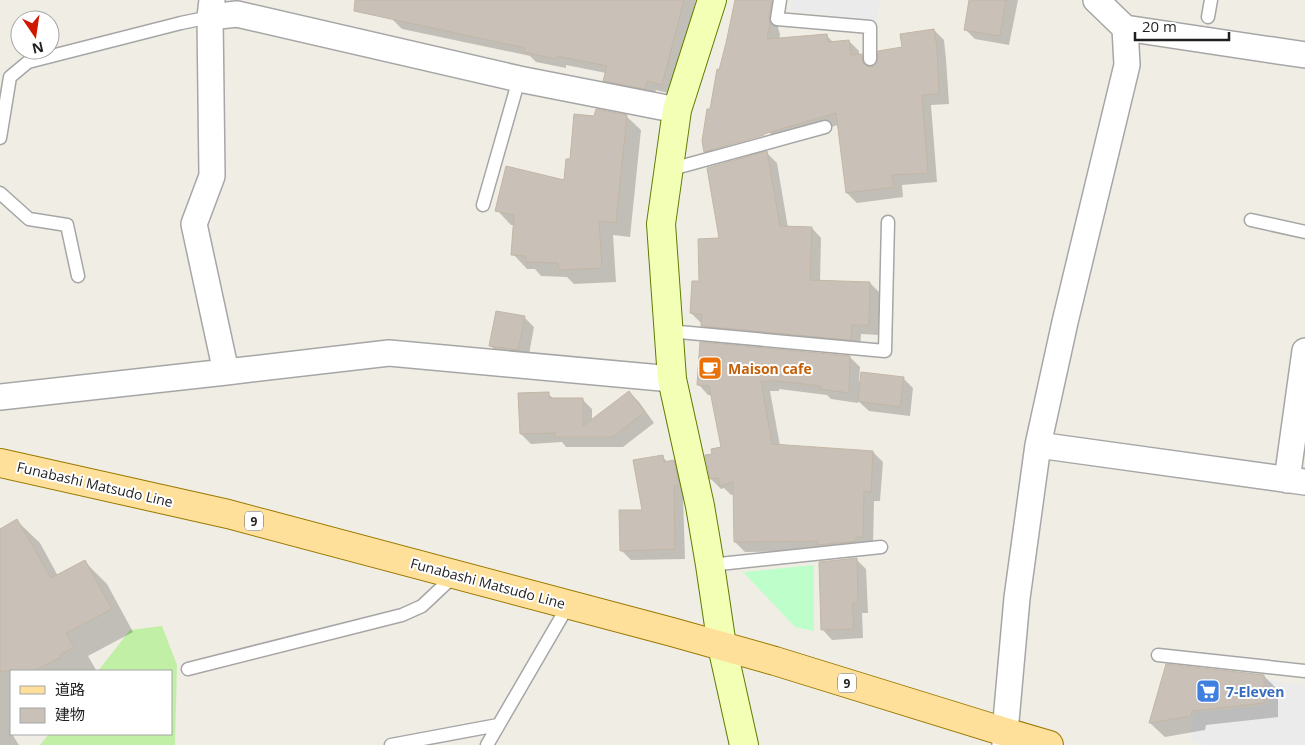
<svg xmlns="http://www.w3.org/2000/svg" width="1305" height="745" font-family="'Open Sans','Noto Sans JP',sans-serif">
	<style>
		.grass { fill: #c1efa6 }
		.park { fill: #befecb }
		.parking { fill: #ebebeb }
		.shadow { fill: #0003; fill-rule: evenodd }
		.building { fill: #c9c1b7; stroke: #c3b6a5 }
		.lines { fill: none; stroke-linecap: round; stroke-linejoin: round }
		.lane-casing { stroke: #a6a6a6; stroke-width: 15 }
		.street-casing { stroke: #a6a6a6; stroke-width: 28 }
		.secondary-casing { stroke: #5f7c00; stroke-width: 30 }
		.primary-casing { stroke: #9a7900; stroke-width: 30 }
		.lane { stroke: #fff; stroke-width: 12 }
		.street { stroke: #fff; stroke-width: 25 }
		.secondary { stroke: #f2ffb4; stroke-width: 28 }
		.primary { stroke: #ffe09b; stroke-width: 28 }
		.labels { text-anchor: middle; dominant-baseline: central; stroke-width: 4; stroke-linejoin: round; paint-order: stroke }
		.shield { fill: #fff; stroke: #626262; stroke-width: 1 }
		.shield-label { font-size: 12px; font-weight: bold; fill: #1f1f1f }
		.food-label { font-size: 14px; font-weight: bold; fill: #c56008; stroke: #fff; text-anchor: start }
		.street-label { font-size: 14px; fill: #1f1f1f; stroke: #fff }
		.shop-label { font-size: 14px; font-weight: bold; fill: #366cbe; stroke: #fff; text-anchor: start }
	</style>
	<rect width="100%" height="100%" fill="#f0eee4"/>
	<path class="grass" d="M162 626 177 665 175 745H40L49 734H171V671H98L130 630Z"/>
	<path class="park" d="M814 565V631L795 627 743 572Z"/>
	<path class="parking" d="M791 0H880L877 20 790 11Z
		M1266 679 1305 686V745H1206L1190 741 1194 713 1267 705Z"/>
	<path class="shadow" d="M396 0H696L672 94 656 90 654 98 614 90 604 80 606 73 566 65V68L536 62 530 56 402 29 392 19Z
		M736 0H758L771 2 781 12 778 28 780 34 779 40 827 36 834 43 849 41 859 51V55H861L871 65 872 68 934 30 944 40 946 59 949 104 931 105 937 182 902 185 903 197 857 203 847 193 838 125 715 161 705 151 711 111ZM770 132 771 135 712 151V148Z
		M971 0H1018L1009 45 975 39 965 29Z
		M626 116 641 130 630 237 613 235 616 282 574 284 567 277 541 276 535 269H527L513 254 515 225H511L497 210 565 182 572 160 595 117Z
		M767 153 777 163 788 228H812L821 238 820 282 870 283 880 293 879 335 861 334 860 349 712 335 703 325V323H701L691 313 700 283 720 239Z
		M524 317 534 327 528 360 501 356 491 346Z
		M850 357 860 367 859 382 903 378 913 388 910 416 869 411 858 401V403L831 399 827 395 779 389V391H770L780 446 873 452 883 462 880 501H874L873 546 825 551 745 552 735 542 734 494 731 495 724 488 721 489 711 479 714 455 722 448 712 395H708L699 385Z
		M629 392 639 402 654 423 623 447H566L562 442 531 444 521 434 548 394 554 399 583 400 592 409V420Z
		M662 456 668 463 674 462 683 472 688 494 683 495 685 559 631 560 621 550 643 511Z
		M17 521 40 543 58 576 84 561 107 584 133 632 88 656 96 670 94 671H11V734H12L19 745H0V530Z
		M856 559 866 569 868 613H862L863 638 832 640 823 630Z
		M1264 676 1278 690V717L1206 725 1205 730 1165 737 1150 723Z"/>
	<path class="building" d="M355 0H684L662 85 647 81 645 89 603 81 607 66 557 56 556 59 524 52 525 48 354 11Z
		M735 0H772L769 18 770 23 767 39 827 34 828 42 849 40 851 55 862 54 863 63 866 66 870 67 874 66 877 63 878 51 902 47 900 34 934 29 937 48 939 94 922 95 928 173 892 175 894 187 846 193 836 113 764 134V135L704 152 702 141 707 109H710L717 69 719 70 726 43Z
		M969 0H1006L1000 36 964 30Z
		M596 109 627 115 616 223 599 221 602 268 559 270 558 263 526 262V256L511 255 514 215 495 211 506 166 564 180 566 159H570L574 114 594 116Z
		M767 151 780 226 812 227 810 280 870 282 869 325H852L851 340 701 326 702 314 690 313 692 281H699L698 239 719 238 707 168Z
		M496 311 525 316 518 350 489 346Z
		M700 342 850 356 849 393 820 389V386L770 380V382L761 381 772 444 873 451 871 492 864 491 863 537H856V541L818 545V541L734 542 733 482 720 486 718 478 710 479 705 455 712 454 711 449 721 447 709 386 697 385Z
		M861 372 904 377 900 407 858 401Z
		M629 391 645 412 613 437H555V433L520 434 518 393 549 392V398H583V426Z
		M663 455 664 462 674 460 679 485 674 486 675 549 620 551 619 510H642L633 460Z
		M17 519 51 578 85 560 112 609 66 633 74 647 60 655 61 657 34 671H0V529Z
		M857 558 858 603H852L854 629 821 630 819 562Z
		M1166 664 1264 675V703L1192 711 1191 716 1149 723Z"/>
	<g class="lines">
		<g class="lane-casing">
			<path id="lane" d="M780 0 777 19 870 27V59
				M1208 17 1211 0
				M0 138 10 77 28 62 181 23 210 17
				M668 170 825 127
				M0 193 29 219 67 225 78 276
				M483 205 519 79
				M1251 220 1305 232
				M668 331 885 351 888 222
				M710 565 881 547
				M1158 655 1305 671
				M188 669 402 615 422 606 456 574
				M391 745 498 725
				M487 745 569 604"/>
		</g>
		<g class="street-casing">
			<path id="street" d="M212 0 210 17 212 176 194 224 226 372
				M1096 0 1125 28 1305 55
				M210 17 237 14 519 79 677 110
				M0 397 226 372 389 353 672 379
				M1038 445 1305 482
				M1287 480 1305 351
				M1005 745V732L1017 598 1038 445 1065 322 1127 65 1125 28"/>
		</g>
		<g class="secondary-casing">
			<path id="secondary" d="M712 0 677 110 661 224 672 379 700 506 710 565 722 646 744 745"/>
		</g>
		<g class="primary-casing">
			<path id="primary" d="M0 463 228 514 672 632 775 661 1005 732 1049 745"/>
		</g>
		<use href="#lane" class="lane"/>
		<use href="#street" class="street"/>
		<use href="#secondary" class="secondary"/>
		<use href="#primary" class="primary"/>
	</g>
	<defs>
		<g id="cafe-square" transform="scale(1.25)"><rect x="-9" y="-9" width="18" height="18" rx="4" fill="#e8710a" stroke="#fff"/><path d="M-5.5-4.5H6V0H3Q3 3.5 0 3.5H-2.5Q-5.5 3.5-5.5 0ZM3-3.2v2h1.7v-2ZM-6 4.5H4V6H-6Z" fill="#fff"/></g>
		<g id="supermarket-square" transform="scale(1.25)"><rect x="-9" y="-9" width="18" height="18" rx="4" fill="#3f7fe0" stroke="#fff"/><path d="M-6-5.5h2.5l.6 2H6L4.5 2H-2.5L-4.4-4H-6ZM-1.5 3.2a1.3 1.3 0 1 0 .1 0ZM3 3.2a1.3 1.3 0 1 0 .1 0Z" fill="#fff"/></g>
	</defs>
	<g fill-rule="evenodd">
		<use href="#cafe-square" x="710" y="368"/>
		<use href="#supermarket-square" x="1208" y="691"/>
	</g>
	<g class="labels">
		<g class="shield">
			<rect x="245" y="511.5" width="18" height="19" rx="4"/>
			<rect x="838" y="673.5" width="18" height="19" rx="4"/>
		</g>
		<g class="shield-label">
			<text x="254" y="521">9</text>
			<text x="847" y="683">9</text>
		</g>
		<g class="food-label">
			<text x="728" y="368">Maison cafe</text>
		</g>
		<g class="street-label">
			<text transform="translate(95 484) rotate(13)">Funabashi Matsudo Line</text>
			<text transform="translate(488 583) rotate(15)">Funabashi Matsudo Line</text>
		</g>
		<g class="shop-label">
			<text x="1226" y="691">7-Eleven</text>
		</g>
	</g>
	<rect x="10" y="670" width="162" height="65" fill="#ffffff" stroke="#a5a5a5"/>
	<rect x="20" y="686" width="25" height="8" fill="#ffe09b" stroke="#a5a5a5"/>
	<text x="55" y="695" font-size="15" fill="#1f1f1f">道路</text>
	<rect x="20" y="708" width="25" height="15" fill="#c9c1b7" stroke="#a5a5a5"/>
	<text x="55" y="720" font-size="15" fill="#1f1f1f">建物</text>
	<g transform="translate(35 35) rotate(167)"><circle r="24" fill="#ffffff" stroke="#a5a5a5"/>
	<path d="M0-4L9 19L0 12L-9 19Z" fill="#ce1900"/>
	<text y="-8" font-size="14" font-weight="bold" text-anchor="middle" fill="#1f1f1f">N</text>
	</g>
	<path d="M1135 32v8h94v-8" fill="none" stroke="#1f1f1f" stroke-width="2.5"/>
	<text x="1142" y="32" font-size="15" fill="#1f1f1f" stroke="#ffffff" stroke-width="4" paint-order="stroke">20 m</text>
</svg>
